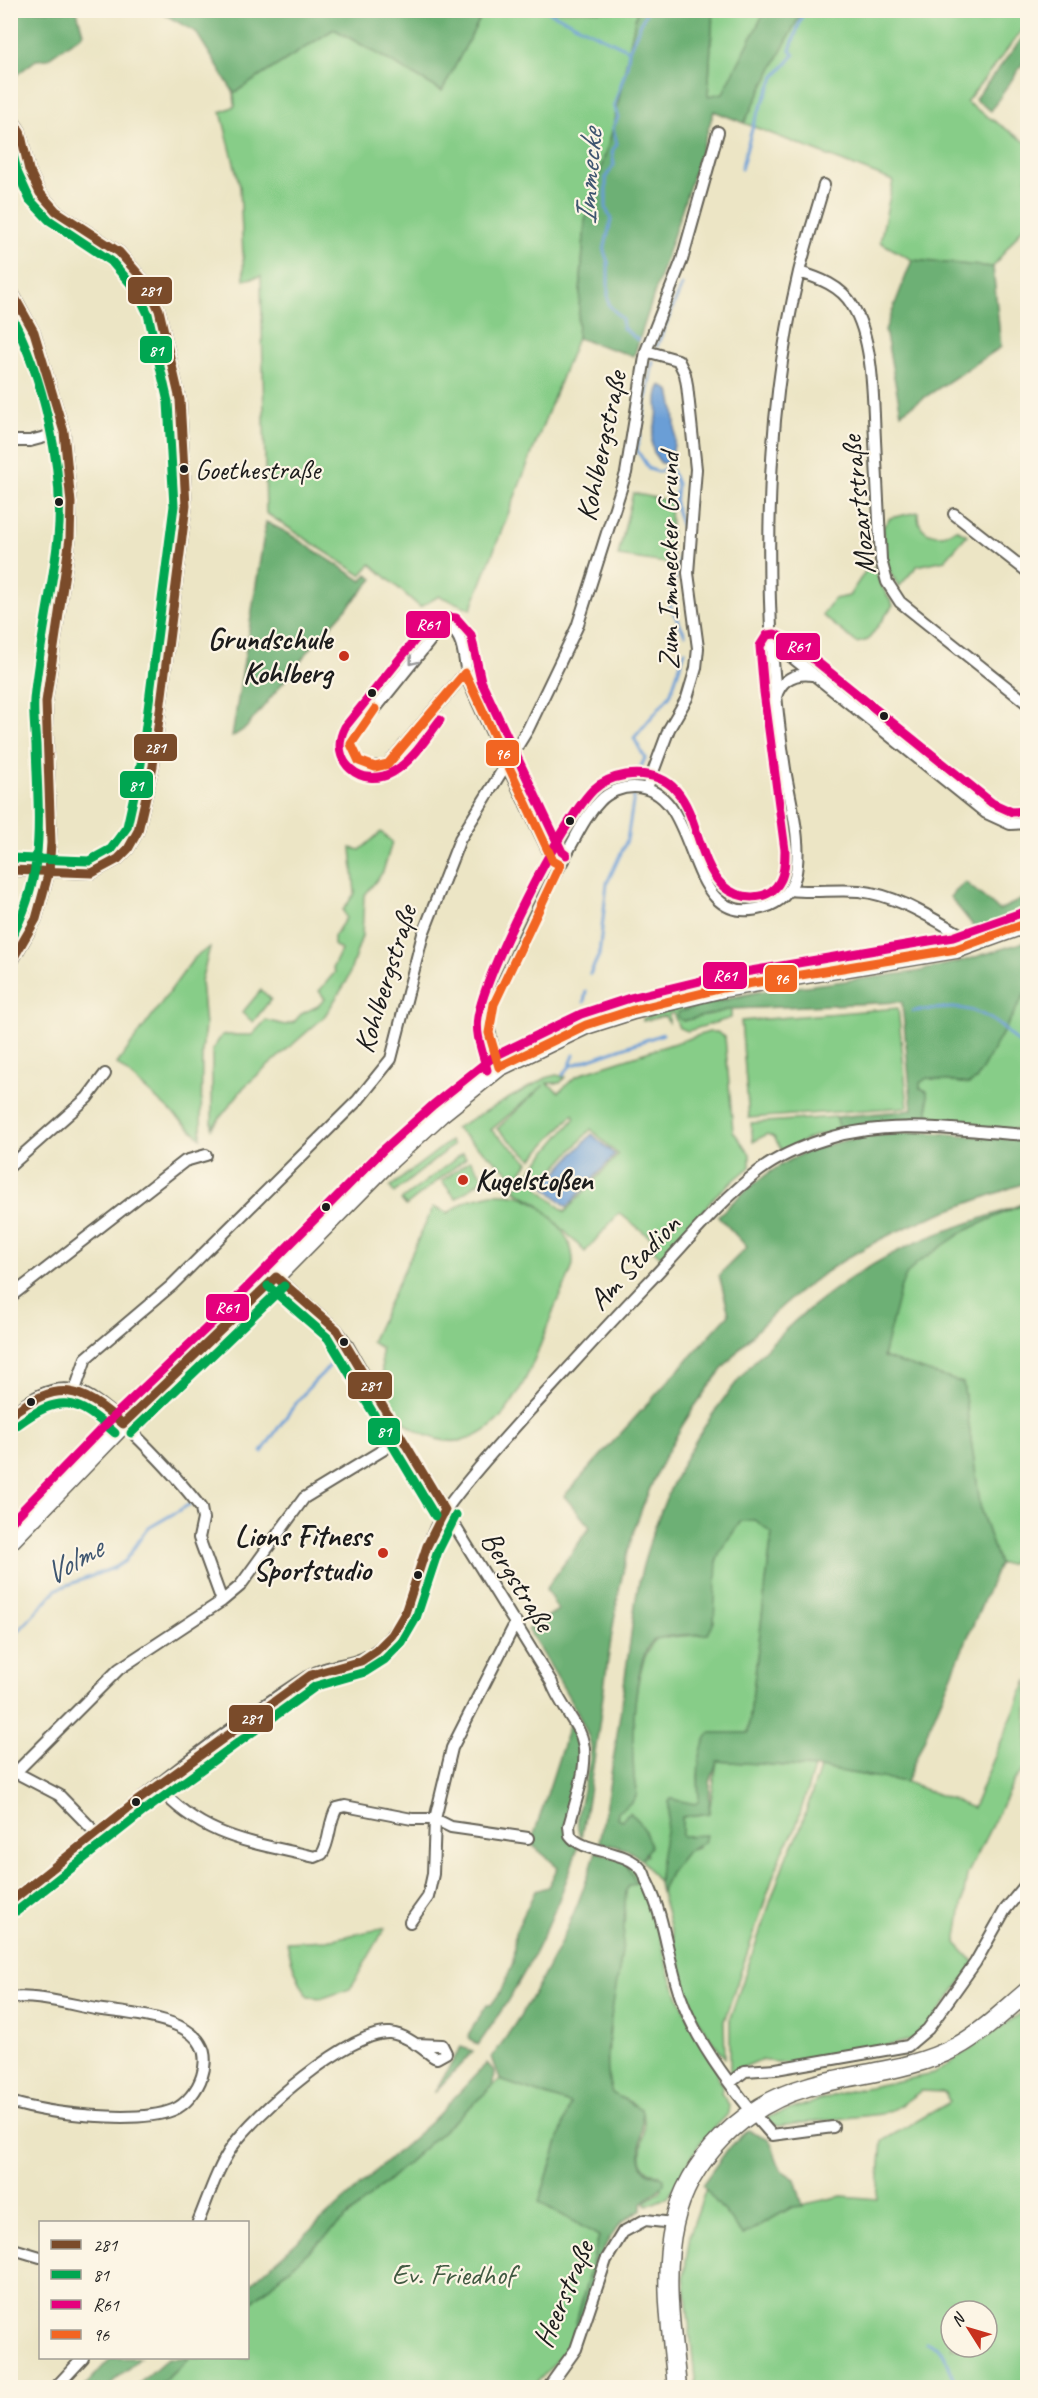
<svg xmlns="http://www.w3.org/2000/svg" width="1038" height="2398" font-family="Caveat,sans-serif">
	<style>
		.green { fill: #87cd88; stroke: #527452; stroke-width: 1.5; fill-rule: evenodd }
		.forest { fill: #6db074; stroke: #446648; stroke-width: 1.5 }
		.water { fill: #6a9ed6; stroke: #435d79; stroke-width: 1.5 }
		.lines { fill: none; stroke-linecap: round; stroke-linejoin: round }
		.stream { stroke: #6a9ed6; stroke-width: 3 }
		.minor-casing { stroke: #656257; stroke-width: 14 }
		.primary-casing { stroke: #656257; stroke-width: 21 }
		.minor { stroke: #fff; stroke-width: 10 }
		.primary { stroke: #fff; stroke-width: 18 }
		.bus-1-casing { stroke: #fcf5e5; stroke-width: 14 }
		.bus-2-casing { stroke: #fcf5e5; stroke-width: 14 }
		.bus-3-casing { stroke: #fcf5e5; stroke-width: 14 }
		.bus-4-casing { stroke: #fcf5e5; stroke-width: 14 }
		.bus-1 { stroke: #7a4b2a; stroke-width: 9 }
		.bus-2 { stroke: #00a651; stroke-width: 9 }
		.bus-3 { stroke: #e5007d; stroke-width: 9 }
		.bus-4 { stroke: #f26522; stroke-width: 9 }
		.oneway { stroke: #999 }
		.bus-dot { fill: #1c1c1c; stroke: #fcf5e5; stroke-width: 2 }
		.poi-dot { fill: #c8321e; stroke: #fcf5e5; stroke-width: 2 }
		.labels { text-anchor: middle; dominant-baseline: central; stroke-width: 4.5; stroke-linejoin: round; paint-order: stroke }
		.bus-label { font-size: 28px; fill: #1c1c1c; stroke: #fcf5e5; text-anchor: start }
		.street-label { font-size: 30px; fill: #1c1c1c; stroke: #fcf5e5 }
		.poi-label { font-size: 30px; font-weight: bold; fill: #1c1c1c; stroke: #fcf5e5; text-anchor: end }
		.park-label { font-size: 30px; fill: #415a42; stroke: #fcf5e5 }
		.water-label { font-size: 32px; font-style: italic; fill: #3f5670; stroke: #fcf5e5 }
		.line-badge { stroke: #fcf5e5; stroke-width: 2 }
		.badge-label { font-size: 16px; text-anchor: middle; font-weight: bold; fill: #fff }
	</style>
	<rect width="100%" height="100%" fill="#fcf5e5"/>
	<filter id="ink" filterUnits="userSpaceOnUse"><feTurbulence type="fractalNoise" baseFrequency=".0167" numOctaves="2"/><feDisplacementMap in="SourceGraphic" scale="12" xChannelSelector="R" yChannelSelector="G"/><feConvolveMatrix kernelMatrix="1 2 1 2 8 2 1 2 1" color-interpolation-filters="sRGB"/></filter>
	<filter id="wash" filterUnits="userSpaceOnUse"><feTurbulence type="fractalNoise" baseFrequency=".008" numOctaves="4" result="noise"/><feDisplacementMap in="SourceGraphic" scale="24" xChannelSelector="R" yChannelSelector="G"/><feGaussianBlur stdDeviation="1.35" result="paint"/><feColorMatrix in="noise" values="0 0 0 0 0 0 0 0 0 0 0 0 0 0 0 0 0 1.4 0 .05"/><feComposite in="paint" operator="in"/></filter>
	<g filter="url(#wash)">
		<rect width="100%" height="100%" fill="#ece5c5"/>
		<path class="green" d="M1022 10 1027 15V24L966 102 1027 143V222L993 267 912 260 880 242 893 181 744 123 802 11Z
			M484 11H637L612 132 585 221 577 338 471 609 439 596 420 607 371 564 361 575 266 513 261 276 244 280 240 187 221 112 235 106 234 93 334 29 442 91Z
			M713 11H765L723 94 708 96Z
			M633 493 670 501 672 564 618 556Z
			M918 512C917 535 940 541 956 529L967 535 945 560 917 566 899 587 887 567 883 527 890 518Z
			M874 567 881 585 893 605 868 640 857 643 822 615 834 599 849 596 866 570Z
			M381 832 392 842 383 872 364 896 362 936 347 981 324 1017 244 1087 212 1128V1050L222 1035H252L266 1020 285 1025 294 1022 301 1014 318 1006 325 999 319 991 335 972 333 967 341 950 334 945V936L346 918 343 910 355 893 351 848 360 850Z
			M210 947 201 981 205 1026 202 1051 201 1138 117 1064 194 958Z
			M261 990 271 999 253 1022 242 1013Z
			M1027 990V1130L929 1123 927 1091 919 1088 920 1083 927 1078 969 1084 976 1080Z
			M758 992 678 1012 683 1021 731 1009V1018L688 1031 679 1028 673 1013 669 1014V1024L665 1016 643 1021V1018L679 1007Z
			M898 1008 908 1107 749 1118 741 1021Z
			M709 1032H717L725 1037 733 1131 750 1154V1167L716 1195 664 1260 651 1248 655 1241 619 1213 585 1252 536 1202 514 1190 575 1118 573 1114 532 1159 497 1129 544 1085 491 1130 529 1162 516 1178 455 1128 546 1078 556 1075 565 1077 560 1083H547L559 1092 574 1078 585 1072ZM591 1129 618 1155 565 1212 538 1188Z
			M836 1117 840 1129 815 1136 782 1151 774 1137 767 1134 753 1142 751 1123Z
			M450 1141 453 1145 394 1193 390 1187Z
			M463 1153 466 1158 406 1206 401 1200Z
			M470 1160 484 1178 456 1199 442 1181Z
			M492 1194C502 1194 513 1193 523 1197 546 1205 574 1238 573 1263 573 1273 558 1297 554 1309 533 1364 499 1476 417 1431 386 1413 381 1381 381 1348L371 1342 433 1207 448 1213 468 1200Z
			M1027 1204 1028 1540 1010 1564H999L981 1511 963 1383 883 1358C889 1332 892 1301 905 1277 919 1251 998 1212 1027 1204Z
			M755 1520 772 1532 748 1733H709L698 1775 699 1801 695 1804 671 1799 669 1802 668 1828 658 1882 641 1859 647 1855 622 1820 617 1819 618 1812 633 1801 637 1794C628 1765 631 1656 658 1638L708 1634 717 1560 720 1551 741 1521Z
			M1027 1680V1766L1014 1781 967 1875 956 1943 975 1963 920 2038 802 2065 760 2060 730 2073V2018L785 1860 799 1833 820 1768 906 1782 973 1808Z
			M717 1761 814 1768 795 1830 781 1854 724 2021 725 2058 700 2023 690 2001 661 1892 670 1873 687 1851 698 1848 681 1837 682 1817 709 1813Z
			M625 1862C661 1888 657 1942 672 1980 683 2012 703 2042 718 2072L717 2076 723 2085 721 2093 730 2106 729 2113 700 2143 668 2197 647 2206 645 2202 662 2189 660 2176C624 2166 651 2137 643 2115 638 2102 622 2100 612 2093L607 2078 608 2058 612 2000 620 1965 626 1891 628 1886 636 1883Z
			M385 1928 350 1989 323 1998 309 1997C297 1981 291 1961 287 1942L327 1940Z
			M1027 2009 1028 2262 1025 2266 1028 2286 1027 2384 1018 2388H696L684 2276 690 2234 706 2188 743 2235 792 2207 842 2196 877 2199 882 2141 950 2102 944 2092 921 2091 896 2108 881 2114 778 2126 768 2122V2117L844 2092 933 2074ZM951 2311H987V2347H951Z
			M500 2080 570 2104 539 2202 599 2236 570 2346 533 2387 157 2388 190 2358H248V2306Z"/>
		<path class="forest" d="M11 10 77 11 83 34 47 59 36 60 11 79Z
			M158 11 484 10V11L442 91 334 29 234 93 196 32Z
			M637 11H713L708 96 723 93 765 11H802L744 123 714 111 634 356 577 338 585 221 612 132Z
			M1027 32V57L991 111 975 99Z
			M912 260 993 267 1001 347 901 413 885 330Z
			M266 522 286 532 362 581 367 574 373 579 311 648 246 728 232 737Z
			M965 882 999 910 1027 897V918L980 934 950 897Z
			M1027 941V990L976 1080 969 1084 927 1078 920 1083V1088L927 1091 929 1123 868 1125 840 1129 836 1117 912 1110 902 1002 731 1009 683 1021 678 1018V1012L758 992 916 972 966 960Z
			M922 1132 1027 1140V1182C974 1202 919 1218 868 1246 742 1315 647 1445 620 1586 604 1669 598 1754 581 1837 569 1823 592 1769 591 1747 590 1727 541 1651 528 1629L558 1610 546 1589 590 1527 564 1496 729 1314 719 1275 747 1247 718 1216C788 1148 827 1137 922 1132Z
			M1027 1202 965 1231 917 1263 907 1274 901 1286 883 1357 963 1383 981 1511 999 1564 906 1782 819 1768 717 1761 710 1783 709 1813 682 1817V1836L706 1835 704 1843 687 1851 670 1873 661 1892C654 1873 670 1827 669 1802L671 1799 695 1804 699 1801C698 1780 696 1751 709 1733H748L772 1533 755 1520 741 1521 720 1551 717 1560 714 1622 708 1634C696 1635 662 1634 653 1641 632 1658 629 1768 637 1794L633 1801 618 1812 617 1818 622 1820 629 1813C642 1819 647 1834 650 1847L641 1859 626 1849 599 1842C611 1783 619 1723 627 1663 632 1632 634 1599 642 1569 678 1429 778 1308 908 1246 947 1228 988 1218 1027 1202Z
			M570 1723C589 1757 574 1791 565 1827L578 1847C553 1924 525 1979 478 2045L468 2039 471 2030 487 2005H491L502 1990 513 1962 515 1933 535 1891 548 1887 558 1867 531 1844Z
			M596 1851 625 1862 636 1883 628 1886 626 1891C624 1911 625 1931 622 1951 617 1991 599 2055 612 2093L641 2109C647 2126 634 2150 643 2167 647 2175 657 2174 664 2179V2184L642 2203V2209C582 2240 604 2302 570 2346L599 2236 539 2202 570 2104 500 2080 492 2057C539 1993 573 1927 596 1851Z
			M461 2047 473 2051 434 2093Z
			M487 2063 494 2071 493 2086 248 2306V2286L431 2122Z
			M748 2130 769 2139 781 2170 795 2179 803 2206 792 2207 743 2235 702 2185 730 2146Z
			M111 2358H140L107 2387H84Z
			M168 2358H190L157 2387H135Z"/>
		<path class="water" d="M661 385 670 391C675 411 680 445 667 463H661C647 447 652 437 657 418 659 406 654 397 661 385Z
			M592 1134 615 1155 567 1207 544 1186Z"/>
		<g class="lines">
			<path class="stream" d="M545 10 629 50
				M741 169 754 122 774 78 794 55 790 50 804 10
				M638 340 623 328 622 319 609 305 608 298V262L604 251 611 220 606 208V177L614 165 612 151 617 144 613 128 618 117 614 106 627 66 629 50 647 10
				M657 346 682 285
				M653 361 637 450 649 469 659 472 667 468 672 471 677 484 675 505 684 534 670 606 685 634
				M636 777 645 758 634 738 670 695 685 651
				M590 974 599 955 607 883 627 840 634 796
				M584 1002 586 991
				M913 1011C947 1008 969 1002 998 1024 1009 1032 1014 1043 1028 1047
				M570 1065 574 1055
				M563 1075 570 1066 663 1034
				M262 1452C277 1429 293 1405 312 1384 321 1374 329 1369 336 1357
				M10 1640 57 1589 116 1567 125 1561 147 1529 190 1504
				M926 2343C949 2346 948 2369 957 2388"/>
		</g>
	</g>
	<g filter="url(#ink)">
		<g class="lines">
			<g class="minor-casing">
				<path id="minor" d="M10 116 20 131 29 170 40 193 56 211 119 252 147 284 159 310 180 400 186 506 153 766 138 831 128 849 118 859 92 873 10 870
					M799 272C819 278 841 286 852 305 874 340 873 400 875 440 877 480 879 520 881 560L887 582 900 602 1028 704
					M10 288 34 332 64 432 71 503 70 538 46 702 51 843 49 871 36 919 10 965
					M646 351 678 360 685 374 687 385 696 469 688 573 698 648 696 668 687 698 669 729 647 788
					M10 441H30L64 432
					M954 514 1028 572
					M772 646 783 650 986 813 1010 824 1028 823
					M465 673 388 764C368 772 345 759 354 735L436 633 451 629C467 639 463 669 470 685 496 744 525 802 553 861L560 865
					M776 697C781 679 795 673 812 675
					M790 890C813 893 835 889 859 891 896 895 928 916 960 934
					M499 1067C495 1052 487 1034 490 1018 493 999 504 981 512 964 529 925 548 887 569 849 578 833 586 815 600 801 608 792 622 787 634 787 706 788 678 934 765 907 779 903 791 892 795 877 803 843 790 802 785 769 779 729 775 688 772 648 765 523 770 393 799 272 806 243 816 214 824 185
					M10 1166 87 1098 105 1074
					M276 1277 337 1330 346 1343 401 1439 552 1683C554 1693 573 1720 579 1731 593 1758 576 1798 569 1826L570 1835C583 1854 625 1848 642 1870 645 1873 645 1878 647 1882 665 1918 667 1957 680 1995 696 2043 739 2098 772 2135L833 2127
					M10 1297 185 1161 206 1155
					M75 1390 86 1358 171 1286 358 1100 391 1059 423 934 460 839 528 729 577 627 626 473 646 351 682 260 718 132
					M10 1415C29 1401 47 1386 73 1390 103 1394 181 1482 201 1508L203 1519 199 1538 222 1601
					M11 1770 59 1795 96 1833
					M16 1772 119 1669 222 1601 240 1586 304 1498 401 1439
					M157 1786C202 1838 252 1842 315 1857L322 1854C331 1840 328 1822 337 1808L345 1806 412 1819H435L451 1827 528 1838
					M10 1902C108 1827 202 1744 307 1677 337 1658 359 1673 390 1637 421 1601 419 1546 447 1508 472 1473 502 1442 530 1410 568 1369 606 1327 645 1286 683 1247 716 1204 759 1171 779 1156 803 1146 826 1139 891 1118 961 1131 1028 1135
					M410 1922 428 1897 433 1874 435 1819 452 1748 516 1622
					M10 1998C34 1994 72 2005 96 2009 134 2015 221 2017 202 2076 198 2089 186 2105 173 2110 137 2124 49 2114 10 2102
					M731 2082 745 2071 776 2069 908 2046 928 2029 975 1963 1005 1910 1028 1882
					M198 2222C208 2198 217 2169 232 2147 254 2114 350 2030 390 2033 407 2035 421 2048 434 2057L437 2058 446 2053 442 2045 415 2044
					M10 2248 40 2257
					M55 2388 83 2358
					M548 2388 576 2349 606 2260 623 2232 645 2220 674 2223"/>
			</g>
			<g class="primary-casing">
				<path id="primary" d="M10 1541 123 1424 223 1329 391 1159 440 1114 499 1067 586 1025 633 1010 723 988 956 949 1028 923
					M677 2388C672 2334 662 2277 674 2224 688 2159 744 2105 807 2087 857 2072 909 2072 956 2047 982 2033 1005 2010 1028 1991"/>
			</g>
			<use href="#minor" class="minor"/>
			<use href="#primary" class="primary"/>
			<g class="bus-1-casing">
				<path id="bus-1" d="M10 117 20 131 29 170 40 193 56 211 119 252 147 284 159 310 180 400 186 506 153 766 138 831 128 849 118 859 92 873 10 870
					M10 289 34 332 64 432 71 503 70 538 46 702 51 843 49 871 36 919 10 964
					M276 1277 337 1330 445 1510
					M10 1415C59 1380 79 1385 123 1424
					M123 1424 276 1277
					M10 1902 137 1801 311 1675 361 1661 376 1651 392 1635 405 1613 427 1546 445 1510"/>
			</g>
			<g class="bus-2-casing">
				<path id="bus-2" d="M10 143 18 174 30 200 49 220 111 261 137 291 148 314 168 402 174 506 141 764 127 827 111 849 89 861 10 858
					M10 314C43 374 65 470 58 538 52 592 39 646 34 700 33 715 35 730 36 745 38 817 47 874 10 940
					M268 1286 328 1338 435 1516
					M17 1425C61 1393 76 1398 115 1433
					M131 1433 284 1286
					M17 1911 144 1811 316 1686 365 1672 384 1660 402 1642 416 1618 438 1551 456 1515"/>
			</g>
			<g class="bus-3-casing">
				<path id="bus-3" d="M440 720C426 738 413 761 393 772 362 790 327 761 345 727L427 625 448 617 456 618 471 635 481 681 562 852 566 855
					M487 1070C483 1053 475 1035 478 1017 486 970 560 824 593 790 601 782 614 777 626 775 703 766 687 850 722 885 737 900 769 903 780 881 785 872 785 860 785 850L764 692 760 646 767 635 775 634 791 641 992 803 1012 812 1027 811
					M10 1523 114 1416 215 1320 382 1151 433 1105 493 1057 581 1014 630 998 721 976 953 937 1024 912"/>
			</g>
			<g class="bus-4-casing">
				<path id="bus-4" d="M375 709 351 744 359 761 375 767 388 764 465 673 553 861 560 865 494 1004 489 1033 499 1067 586 1025 633 1010 723 988 956 949 1028 923"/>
			</g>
			<use href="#bus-1" class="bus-1"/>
			<use href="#bus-2" class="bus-2"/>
			<use href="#bus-3" class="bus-3"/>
			<use href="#bus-4" class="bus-4"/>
		</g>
		<defs><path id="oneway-chevron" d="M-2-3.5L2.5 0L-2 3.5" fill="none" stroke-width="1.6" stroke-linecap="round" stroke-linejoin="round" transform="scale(1.5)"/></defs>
		<use class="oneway" href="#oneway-chevron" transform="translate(413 661) rotate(128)"/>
	</g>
	<g class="bus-dot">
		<circle cx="184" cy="469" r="5"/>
		<circle cx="59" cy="502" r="5"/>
		<circle cx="372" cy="693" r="5"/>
		<circle cx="884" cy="716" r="5"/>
		<circle cx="570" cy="821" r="5"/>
		<circle cx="326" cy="1207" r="5"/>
		<circle cx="344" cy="1342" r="5"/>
		<circle cx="31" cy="1402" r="5"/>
		<circle cx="418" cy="1575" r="5"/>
		<circle cx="136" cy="1802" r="5"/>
	</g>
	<g class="poi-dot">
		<circle cx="344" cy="656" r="6"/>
		<circle cx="463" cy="1180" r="6"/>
		<circle cx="383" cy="1553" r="6"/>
	</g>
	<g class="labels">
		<g class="bus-label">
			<text x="195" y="469">Goethestraße</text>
		</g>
		<g class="street-label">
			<text transform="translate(601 446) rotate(-78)">Kohlbergstraße</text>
			<text transform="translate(858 505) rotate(-96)">Mozartstraße</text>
			<text transform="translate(668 561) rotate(-90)">Zum Immecker Grund</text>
			<text transform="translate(385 979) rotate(-73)">Kohlbergstraße</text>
			<text transform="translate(634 1262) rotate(-47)">Am Stadion</text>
			<text transform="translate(518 1581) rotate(58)">Bergstraße</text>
			<text transform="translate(563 2294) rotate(-67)">Heerstraße</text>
		</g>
		<g class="poi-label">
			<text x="332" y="639">Grundschule<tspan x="332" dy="34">Kohlberg</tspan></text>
			<text x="475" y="1180" text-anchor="start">Kugelstoßen</text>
			<text x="371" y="1536">Lions Fitness<tspan x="371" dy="34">Sportstudio</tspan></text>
		</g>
		<g class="park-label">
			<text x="453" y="2274">Ev. Friedhof</text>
		</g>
		<g class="water-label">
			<text transform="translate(588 177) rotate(-86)">Immecke</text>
			<text transform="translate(73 1561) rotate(-30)">Volme</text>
		</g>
	</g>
	<g class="line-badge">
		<rect x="127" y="276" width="46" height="29" rx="6" fill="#7a4b2a"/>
		<rect x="139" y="335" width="34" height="29" rx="6" fill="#00a651"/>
		<rect x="405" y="610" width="46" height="29" rx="6" fill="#e5007d"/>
		<rect x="775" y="632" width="46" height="29" rx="6" fill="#e5007d"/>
		<rect x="133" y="733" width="45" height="29" rx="6" fill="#7a4b2a"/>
		<rect x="485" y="739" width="35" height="28" rx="6" fill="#f26522"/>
		<rect x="119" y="770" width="35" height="29" rx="6" fill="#00a651"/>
		<rect x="702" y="961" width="46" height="29" rx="6" fill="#e5007d"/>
		<rect x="764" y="964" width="34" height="29" rx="6" fill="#f26522"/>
		<rect x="205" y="1293" width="45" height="29" rx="6" fill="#e5007d"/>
		<rect x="347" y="1371" width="46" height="29" rx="6" fill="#7a4b2a"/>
		<rect x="367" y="1417" width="34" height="29" rx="6" fill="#00a651"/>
		<rect x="228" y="1704" width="46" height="29" rx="6" fill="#7a4b2a"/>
	</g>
	<g class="badge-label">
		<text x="150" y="296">281</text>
		<text x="156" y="356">81</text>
		<text x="428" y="630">R61</text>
		<text x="798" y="652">R61</text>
		<text x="155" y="753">281</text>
		<text x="502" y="759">96</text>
		<text x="136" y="791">81</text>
		<text x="725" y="981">R61</text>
		<text x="781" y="984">96</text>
		<text x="227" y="1313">R61</text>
		<text x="370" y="1391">281</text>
		<text x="384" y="1437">81</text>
		<text x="251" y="1724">281</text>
	</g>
	<rect width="1038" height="2398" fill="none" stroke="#fcf5e5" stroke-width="36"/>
	<rect x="39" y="2221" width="210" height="138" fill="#fcf5e5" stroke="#a29e95" stroke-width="1.5"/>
	<rect x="51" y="2240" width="30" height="9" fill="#7a4b2a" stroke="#a29e95" stroke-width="1.5"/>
	<text x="93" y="2251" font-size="18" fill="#1c1c1c">281</text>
	<rect x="51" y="2270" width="30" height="9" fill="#00a651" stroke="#a29e95" stroke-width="1.5"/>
	<text x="93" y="2281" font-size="18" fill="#1c1c1c">81</text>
	<rect x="51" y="2300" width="30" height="9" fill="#e5007d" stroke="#a29e95" stroke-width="1.5"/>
	<text x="93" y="2311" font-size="18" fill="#1c1c1c">R61</text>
	<rect x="51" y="2330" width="30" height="9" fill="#f26522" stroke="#a29e95" stroke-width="1.5"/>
	<text x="93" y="2341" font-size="18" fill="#1c1c1c">96</text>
	<g transform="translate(969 2329) rotate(307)"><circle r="28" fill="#fcf5e5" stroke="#a29e95" stroke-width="1.5"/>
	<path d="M0-4.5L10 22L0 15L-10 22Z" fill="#c8321e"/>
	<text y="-9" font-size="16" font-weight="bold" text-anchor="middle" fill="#1c1c1c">N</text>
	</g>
</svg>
